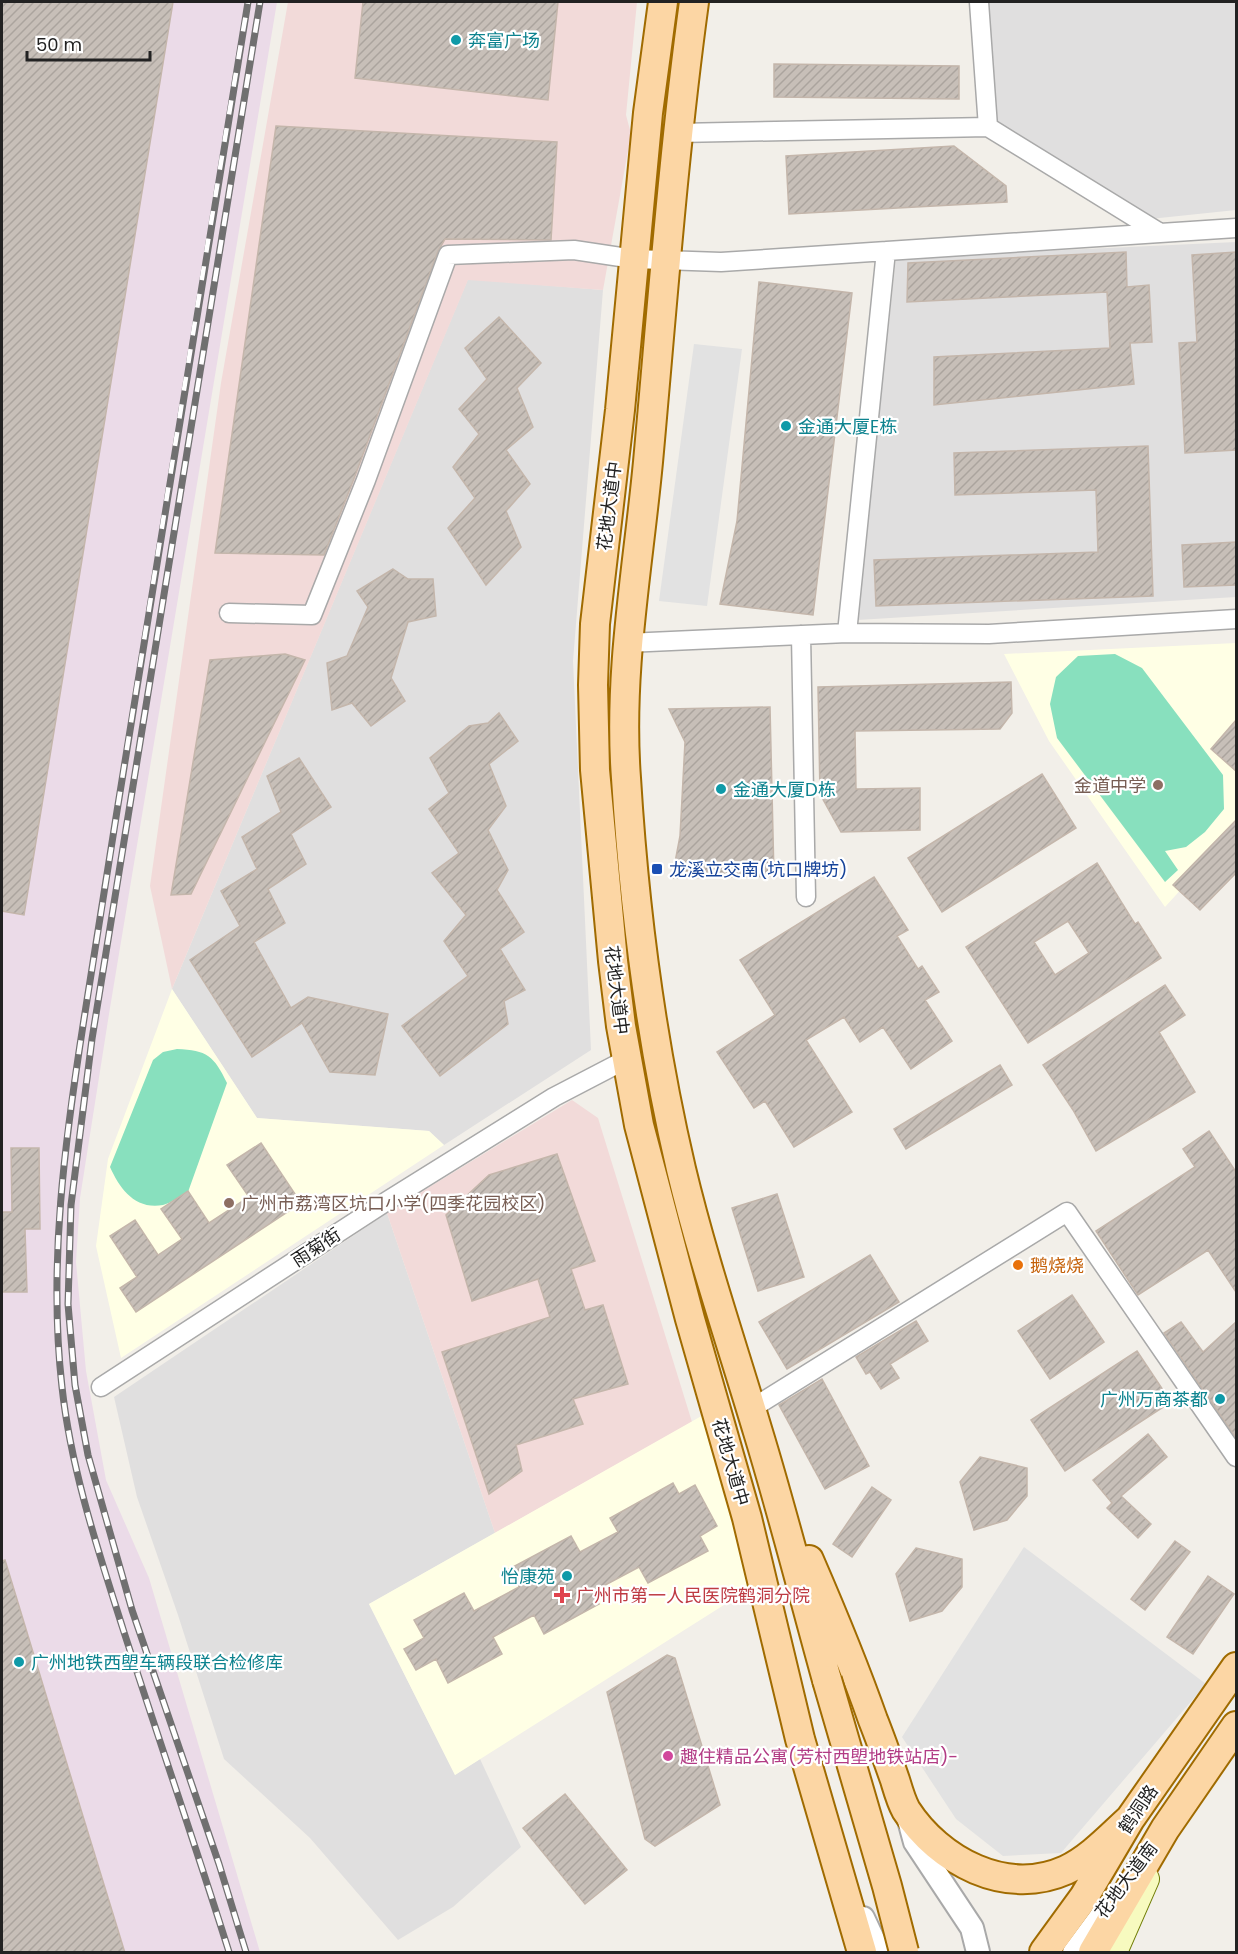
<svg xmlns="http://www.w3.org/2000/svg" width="1238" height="1954" font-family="Poppins,'Noto Sans SC',sans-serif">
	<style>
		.residential { fill: #e0dfdf }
		.commercial { fill: #f2dad9 }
		.industrial { fill: #ebdbe8 }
		.education { fill: #ffffe5 }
		.pitch { fill: #88e0be }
		.parking { fill: #e2e2e2 }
		.building { fill: url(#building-hatch); stroke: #c4b6ab; stroke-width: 1.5; fill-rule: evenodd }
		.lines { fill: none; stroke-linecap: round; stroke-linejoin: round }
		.minor-casing { stroke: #a9a9a9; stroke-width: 21 }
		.tertiary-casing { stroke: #a9a9a9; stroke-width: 26 }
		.secondary-casing { stroke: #707d05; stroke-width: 28 }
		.primary-casing { stroke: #a06b00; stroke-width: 32 }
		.minor { stroke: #fff; stroke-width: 18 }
		.tertiary { stroke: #fff; stroke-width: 22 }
		.secondary { stroke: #f7fabf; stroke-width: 26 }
		.primary { stroke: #fcd6a4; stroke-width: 28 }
		.rail-casing { stroke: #707070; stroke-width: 7 }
		.rail { stroke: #fff; stroke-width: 4.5; stroke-dasharray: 14; stroke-linecap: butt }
		.primary-bridge-casing { stroke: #a06b00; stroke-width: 32; stroke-linecap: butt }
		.primary-bridge { stroke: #fcd6a4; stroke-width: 28 }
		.culture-dot { fill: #0f9aa8; stroke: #fff; stroke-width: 2 }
		.education-dot { fill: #8d6e63; stroke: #fff; stroke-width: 2 }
		.transit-dot { fill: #1a4fb4; stroke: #fff; stroke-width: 2 }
		.food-dot { fill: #e8710a; stroke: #fff; stroke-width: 2 }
		.health-dot { fill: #e0444e; stroke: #fff; stroke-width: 2 }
		.hotel-dot { fill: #d1479c; stroke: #fff; stroke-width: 2 }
		.labels { text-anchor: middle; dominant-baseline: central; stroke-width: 4.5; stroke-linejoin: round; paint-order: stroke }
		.culture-label { font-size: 18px; fill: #0d838f; stroke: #fff; text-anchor: start }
		.street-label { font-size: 18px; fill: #222; stroke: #fff }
		.education-label { font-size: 18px; fill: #785e54; stroke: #fff; text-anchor: end }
		.transit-label { font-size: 18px; fill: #164399; stroke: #fff; text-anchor: start }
		.food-label { font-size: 18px; fill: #c56008; stroke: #fff; text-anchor: start }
		.health-label { font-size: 18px; fill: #be3a42; stroke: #fff; text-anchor: start }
		.hotel-label { font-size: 18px; fill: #b23c85; stroke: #fff; text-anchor: start }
	</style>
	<defs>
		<pattern id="building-hatch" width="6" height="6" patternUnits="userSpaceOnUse" patternTransform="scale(1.5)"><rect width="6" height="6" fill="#c7bfb8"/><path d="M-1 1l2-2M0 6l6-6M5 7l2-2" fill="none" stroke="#aba49e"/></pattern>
	</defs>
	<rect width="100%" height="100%" fill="#f2efe9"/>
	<path class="residential" d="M985 2H1236V210L1150 219 995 124Z
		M1236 242V597L857 620 896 258Z
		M468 279 603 290 573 661 591 1050 444 1145 429 1131 257 1118 172 989Z
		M387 1213 495 1533 369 1604 455 1775 480 1759 521 1847 453 1907 398 1940 310 1838 224 1759 178 1615 137 1497 114 1397Z"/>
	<path class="commercial" d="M288 2H637L626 115 631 134 603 290 468 280 172 989 150 886 221 383Z
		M572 1100 598 1118 692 1422 495 1533 387 1213Z"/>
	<path class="industrial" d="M2 2H277L109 1014 80 1198 76 1262 86 1371 106 1480 149 1578 260 1952H2Z"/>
	<path class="education" d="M1236 643V829L1165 907 1049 741 1004 654Z
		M172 989 257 1118 429 1131 444 1145 121 1358 96 1246 108 1159Z
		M705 1414 754 1586 455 1775 369 1604Z"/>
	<path class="pitch" d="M1115 654 1142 668 1223 775 1224 809 1205 832 1186 847 1165 851 1178 870 1165 882 1057 738 1050 704 1056 677 1078 656Z
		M177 1049C207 1050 214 1056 227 1083L188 1192C180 1196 171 1203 163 1205 135 1210 120 1189 110 1167L153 1060 163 1052Z"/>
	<path class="parking" d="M694 344 742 349 707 606 659 601Z
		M1024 1547 1206 1684 1061 1853 1003 1856 956 1819 902 1737Z"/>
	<path class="building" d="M2 2H173L24 915 2 911Z
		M363 2H558L548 100 355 78Z
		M774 64 959 66V99L774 97Z
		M276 126 557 142 551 240 445 239 438 251 355 476 324 555 215 553Z
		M954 146 1006 186 1007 202 789 214 786 156Z
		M1126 252 1127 287 1149 285 1152 342 1130 343 1134 384 934 405V357L1110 348 1107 292 907 302 908 263Z
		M1236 252V450L1185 453 1179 343 1197 342 1192 255Z
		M759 282 852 293 813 615 720 604 737 521Z
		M499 317 541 363 517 388 533 427 506 450 530 484 506 511 521 547 486 585 448 528 475 498 453 467 479 434 459 409 487 379 465 348Z
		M1148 446 1153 596 876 606 874 560 1098 552 1096 490 955 495 954 453Z
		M1236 542V585L1184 587 1182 545Z
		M393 569 408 579H433L436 616 408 622 391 678 405 701 371 726 352 703 332 710 327 663 347 656 368 607 357 591Z
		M285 654 305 660 191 894 171 895 210 660Z
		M1011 682 1012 713 1000 729 855 731 856 789 920 788V830L841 832 820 794 818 687Z
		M770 707 774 876 672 878 680 836 685 742 669 709Z
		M499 713 518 741 489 764 506 806 488 830 508 870 497 890 524 932 500 949 525 990 504 1001 508 1024 440 1076 402 1026 468 976 444 941 466 915 432 873 459 853 429 809 449 793 430 758 469 726 488 723Z
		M1236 720V771L1211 749Z
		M299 758 331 807 291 834 306 864 268 889 285 923 254 942 291 1008 308 997 388 1014 375 1075 330 1072 302 1023 252 1057 190 960 240 926 221 891 257 869 242 837 281 812 267 776Z
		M1042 774 1076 828 942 912 908 858Z
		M1236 820V873L1200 910 1173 885Z
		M1097 863 1135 924 1138 922 1161 958 1028 1043 966 947ZM1068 921 1089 953 1055 975 1034 942Z
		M874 877 908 930 897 936 918 969 922 966 939 992 925 1000 952 1041 911 1069 883 1027 860 1042 844 1017 806 1040 852 1112 794 1147 765 1101 754 1108 717 1052 775 1015 740 960Z
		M1165 985 1185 1015 1159 1032 1195 1092 1096 1151 1073 1110 1043 1065Z
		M1000 1065 1012 1085 906 1149 894 1129Z
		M1209 1131 1236 1172V1292L1208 1250 1138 1295 1096 1231 1195 1167 1183 1149Z
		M261 1143 301 1203 136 1312 120 1288 137 1277 110 1236 135 1220 158 1255 182 1239 161 1209 188 1191 209 1223 249 1197 227 1165Z
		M11 1148H39L40 1229H25L27 1292H2V1212H12Z
		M557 1154 595 1261 571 1269 585 1310 603 1305 628 1384 573 1399 583 1424 516 1445 522 1471 489 1494 442 1352 550 1317 538 1279 472 1301 446 1215 489 1175Z
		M777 1194 804 1277 758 1291 732 1208Z
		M870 1255 899 1302 787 1369 759 1322Z
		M1072 1295 1104 1342 1050 1379 1018 1331Z
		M916 1321 928 1341 890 1364 899 1378 881 1389 870 1372 866 1374 856 1357Z
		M1181 1322 1203 1352 1236 1322V1438L1164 1333Z
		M1137 1351 1171 1402 1065 1471 1031 1420Z
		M822 1379 869 1466 825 1489 779 1405Z
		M1148 1434 1167 1457 1121 1496 1151 1524 1138 1538 1107 1508 1112 1503 1093 1480Z
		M980 1457 1027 1468V1496L1007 1520 974 1530 960 1482Z
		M673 1483 679 1494 695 1485 717 1526 700 1536 708 1551 648 1583 639 1567 592 1592 599 1604 544 1634 534 1615 493 1637 502 1654 448 1683 436 1659 416 1670 404 1649 424 1638 414 1620 464 1593 474 1611 519 1587 509 1569 571 1536 580 1552 618 1532 610 1518Z
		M872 1487 891 1500 852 1557 833 1544Z
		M1175 1541 1190 1552 1145 1610 1131 1599Z
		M916 1548 962 1559V1587L942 1611 910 1621 896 1574Z
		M5 1560 70 1774 125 1953H2V1561Z
		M1208 1576 1234 1594 1193 1654 1167 1637Z
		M667 1655 675 1658 720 1805 655 1846 645 1839 607 1692Z
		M565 1794 627 1870 585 1904 523 1828Z"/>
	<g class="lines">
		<g class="minor-casing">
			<path id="minor" d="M979 2 988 127
				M678 133 988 127 1160 233
				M229 613 312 615 366 480 448 255 574 250 634 259 721 262 1236 228
				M847 633 886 251
				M801 635 806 897
				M627 643 847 633 989 634 1236 619
				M101 1387 387 1201 554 1097 627 1059
				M751 1409 1067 1212 1236 1457
				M1072 1952 1106 1906"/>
		</g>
		<g class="tertiary-casing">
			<path id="tertiary" d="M909 1820 915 1842 972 1928 978 1952
				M863 1918 879 1952"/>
		</g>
		<g class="secondary-casing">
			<path id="secondary" d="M1114 1952 1146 1879"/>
		</g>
		<g class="primary-casing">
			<path id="primary" d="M663 2 648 113 620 410 595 624 593 685 595 770 613 961 621 1026 639 1125 690 1319 747 1518 800 1739 862 1952
				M694 2C673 155 662 309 648 462 638 568 618 672 626 778 634 909 651 1041 681 1169 702 1257 732 1345 758 1432 783 1514 804 1597 827 1680
				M809 1560C832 1613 854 1666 873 1720 881 1740 888 1760 895 1780 898 1790 901 1801 906 1810 939 1861 1006 1897 1066 1870 1090 1859 1111 1836 1130 1819
				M1044 1952 1084 1897 1130 1819 1236 1667
				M1093 1952 1165 1829 1236 1726"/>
		</g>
		<use href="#minor" class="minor"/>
		<use href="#tertiary" class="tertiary"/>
		<use href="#secondary" class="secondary"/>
		<use href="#primary" class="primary"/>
		<g class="rail-casing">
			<path id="rail" d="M229 1952C195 1844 158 1737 123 1629 98 1550 71 1470 62 1387 48 1264 65 1140 84 1019 95 950 106 881 117 811 160 541 202 271 248 2
				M246 1952 219 1864 132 1610 88 1455 75 1385 68 1304 71 1205 92 1039 260 2"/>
		</g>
		<use href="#rail" class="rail"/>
		<g class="primary-bridge-casing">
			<path id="primary-bridge" d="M827 1680 887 1886 904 1952"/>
		</g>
		<use href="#primary-bridge" class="primary-bridge"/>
	</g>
	<g class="culture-dot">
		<circle cx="456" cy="40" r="6"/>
		<circle cx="786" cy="426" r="6"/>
		<circle cx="721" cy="789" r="6"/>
		<circle cx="1220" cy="1399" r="6"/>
		<circle cx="567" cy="1576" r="6"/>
		<circle cx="19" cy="1662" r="6"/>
	</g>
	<g class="education-dot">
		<circle cx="1158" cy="785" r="6"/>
		<circle cx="229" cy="1203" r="6"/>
	</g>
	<rect class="transit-dot" x="651" y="863" width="12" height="12" rx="3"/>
	<circle class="food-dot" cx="1018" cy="1265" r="6"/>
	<path class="health-dot" d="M559 1586h6v6h6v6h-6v6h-6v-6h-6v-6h6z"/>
	<circle class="hotel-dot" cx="668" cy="1756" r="6"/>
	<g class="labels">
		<g class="culture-label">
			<text x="468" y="40">奔富广场</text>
			<text x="798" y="426">金通大厦E栋</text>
			<text x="733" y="789">金通大厦D栋</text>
			<text x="1208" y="1399" text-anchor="end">广州万商茶都</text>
			<text x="555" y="1576" text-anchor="end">怡康苑</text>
			<text x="31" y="1662">广州地铁西塱车辆段联合检修库</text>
		</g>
		<g class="street-label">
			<text transform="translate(609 506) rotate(-83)">花地大道中</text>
			<text transform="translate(617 990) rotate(83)">花地大道中</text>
			<text transform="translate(316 1247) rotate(-33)">雨菊街</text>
			<text transform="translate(731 1462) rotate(74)">花地大道中</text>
			<text transform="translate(1138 1809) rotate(-56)">鹤洞路</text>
			<text transform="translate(1126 1880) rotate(-53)">花地大道南</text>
		</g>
		<g class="education-label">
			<text x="1146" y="785">金道中学</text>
			<text x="241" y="1203" text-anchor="start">广州市荔湾区坑口小学(四季花园校区)</text>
		</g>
		<g class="transit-label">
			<text x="669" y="869">龙溪立交南(坑口牌坊)</text>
		</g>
		<g class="food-label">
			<text x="1030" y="1265">鹅烧烧</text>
		</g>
		<g class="health-label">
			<text x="576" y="1595">广州市第一人民医院鹤洞分院</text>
		</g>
		<g class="hotel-label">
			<text x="680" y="1756">趣住精品公寓(芳村西塱地铁站店)-</text>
		</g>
	</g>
	<rect width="1238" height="1954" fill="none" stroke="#222222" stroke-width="6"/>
	<path d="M27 51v9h123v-9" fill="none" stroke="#222222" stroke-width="3"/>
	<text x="36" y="51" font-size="18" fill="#222222" stroke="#ffffff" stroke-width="4.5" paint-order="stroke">50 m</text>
</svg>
